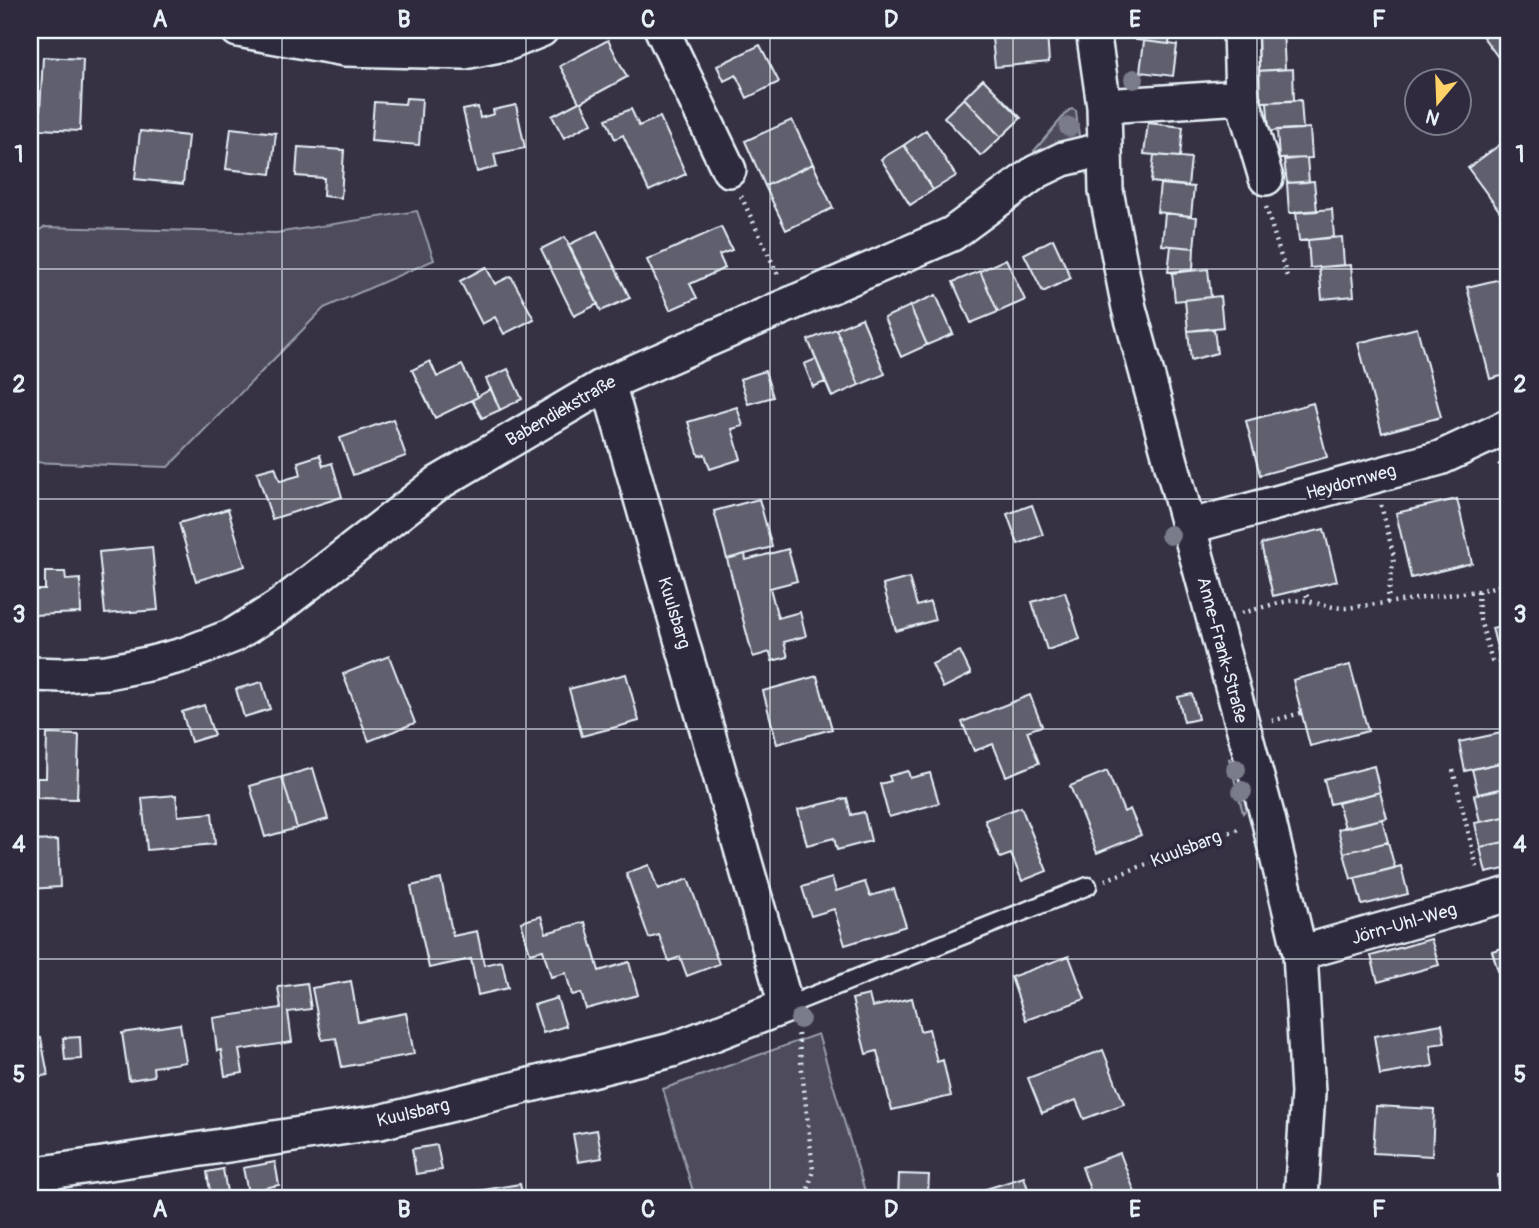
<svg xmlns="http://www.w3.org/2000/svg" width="1539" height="1228" font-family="Pangolin,sans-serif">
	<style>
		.green { fill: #4d4b5c; stroke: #9a9eaa; stroke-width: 2 }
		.building { fill: #605e6e; stroke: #e8f1f8; stroke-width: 2 }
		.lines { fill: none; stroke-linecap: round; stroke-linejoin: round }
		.lane-casing { stroke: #e8f1f8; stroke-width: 21 }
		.street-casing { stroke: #e8f1f8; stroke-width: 38 }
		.path { stroke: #e8f1f8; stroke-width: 4.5; stroke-dasharray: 2 5; stroke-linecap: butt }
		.lane { stroke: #2f2a3d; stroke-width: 16 }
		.street { stroke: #2f2a3d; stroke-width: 33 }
		.tree { fill: #7a7b89 }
		.grid { fill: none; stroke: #e8f1f8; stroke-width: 2; stroke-opacity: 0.55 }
		.labels { text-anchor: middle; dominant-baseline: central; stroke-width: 7; stroke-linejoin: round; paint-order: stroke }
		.street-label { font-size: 18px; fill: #e8f1f8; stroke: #2f2a3d }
		.neatline { fill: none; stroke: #e8f1f8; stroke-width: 2.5 }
		.grid-label { font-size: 23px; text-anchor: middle; font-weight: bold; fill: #e8f1f8 }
	</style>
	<rect width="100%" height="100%" fill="#363244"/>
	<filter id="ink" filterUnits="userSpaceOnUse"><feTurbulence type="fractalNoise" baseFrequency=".0143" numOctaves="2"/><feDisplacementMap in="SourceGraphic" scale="14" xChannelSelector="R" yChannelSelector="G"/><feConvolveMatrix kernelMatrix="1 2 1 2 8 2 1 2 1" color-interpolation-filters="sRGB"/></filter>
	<g filter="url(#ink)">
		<path class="green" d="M1073 109 1076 111 1079 136 1075 141 1041 157 1034 151 1069 110Z
			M417 211 434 260 324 308 168 467 30 462V238L44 227 276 233Z
			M1229 759 1242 763 1252 802 1243 813Z
			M818 1034 867 1198H695L663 1089Z"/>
		<path class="building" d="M991 30H1047V33L992 38Z
			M1137 30H1171L1169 44 1136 40Z
			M1257 30H1283L1285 69 1257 71Z
			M1478 30H1509V72Z
			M1047 33 1049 62 995 67 992 38Z
			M608 40 627 77 581 102 592 123 564 138 552 116 579 102 560 66Z
			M1144 41 1177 45 1173 76 1140 72Z
			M760 45 779 82 747 98 736 75 724 81 717 66Z
			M43 57 83 59 80 131 39 129Z
			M1293 69 1294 101 1258 102 1257 71Z
			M983 79 1021 118 1001 137 964 98Z
			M406 98 422 99 419 145 371 141 374 102 405 104Z
			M964 98 1001 137 981 156 944 117Z
			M1301 100 1303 129 1269 131 1267 102Z
			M516 105 525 148 494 154 497 167 477 172 463 110 478 107 480 118 494 114 493 110Z
			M631 109 639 126 660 117 686 174 649 191 623 135 615 139 606 119Z
			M792 120 813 164 765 186 745 141Z
			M1148 123 1183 127 1180 157 1144 154Z
			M231 128 276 133 271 174 226 169Z
			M1310 128 1312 158 1279 159 1277 130Z
			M926 130 956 176 933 190 904 145Z
			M140 131 188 136 183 184 135 179Z
			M1509 138V213L1504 217 1468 168Z
			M904 145 933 190 910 205 881 159Z
			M298 147 344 150 341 198 323 196 324 178 296 176Z
			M1154 155 1191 158 1188 186 1151 182Z
			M1307 158 1309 182 1287 183 1284 160Z
			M813 164 833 208 786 230 765 186Z
			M1314 181 1317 211 1289 213 1287 183Z
			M1160 184 1194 187 1191 216 1157 212Z
			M1332 209 1334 237 1299 241 1296 212Z
			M1165 213 1197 217 1194 248 1162 245Z
			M721 227 732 250 719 255 725 268 690 284 697 298 670 310 647 260Z
			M597 231 630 298 601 311 568 245Z
			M565 237 598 304 574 316 541 249Z
			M1342 237 1344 265 1310 268 1308 240Z
			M1053 239 1071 278 1043 292 1024 254Z
			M1171 246 1194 248 1193 270 1168 272Z
			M1006 259 1025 300 998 312 980 271Z
			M1351 265 1354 296 1322 299 1319 267Z
			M486 267 495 284 511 276 534 319 504 334 495 317 482 324 460 281Z
			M1208 269 1211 297 1175 301 1172 273Z
			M980 271 998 312 971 323 953 282Z
			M1509 277V374L1490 379 1467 287Z
			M936 295 953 334 927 345 910 306Z
			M1220 296 1223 327 1188 331 1185 300Z
			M910 306 927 345 901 357 884 318Z
			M862 318 885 374 859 385 836 329Z
			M1417 328 1441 417 1382 433 1358 343Z
			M836 329 859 385 832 397 808 340Z
			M1214 329 1217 353 1191 360 1188 331Z
			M816 359 825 382 813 387 804 364Z
			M430 361 437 377 462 365 478 397 435 418 412 370Z
			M508 369 522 399 500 410 486 379Z
			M765 371 773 397 748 404 740 379Z
			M491 389 500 410 482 418 472 400Z
			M1313 403 1327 457 1260 475 1246 421Z
			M737 407 743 426 732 429 741 459 710 469 705 454 699 456 688 422Z
			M393 419 406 456 353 475 340 438Z
			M320 455 323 466 332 463 342 497 272 519 257 472 275 467 280 481 301 475 298 462Z
			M759 499 772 547 727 559 714 511Z
			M1457 499 1472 563 1411 578 1396 513Z
			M1032 505 1043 535 1018 544 1007 514Z
			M228 509 245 566 196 581 179 523Z
			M1324 529 1337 581 1273 596 1261 544Z
			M152 547 158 610 105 614 99 552Z
			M788 549 797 581 770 588 778 618 800 612 806 636 784 642 788 657 772 661 770 652 753 657 727 559 745 554 746 560Z
			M45 572H65L66 580 80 579 81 613 32 615 31 590H45Z
			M909 578 917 606 930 602 935 620 896 631 883 585Z
			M1065 592 1080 639 1047 650 1032 602Z
			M1509 624V694L1492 628Z
			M960 651 971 674 943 688 932 664Z
			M389 656 415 723 369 741 343 674Z
			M1350 665 1368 731 1310 746 1293 680Z
			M626 674 639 721 582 736 569 689Z
			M817 676 832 729 777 744 763 691Z
			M262 682 270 709 244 717 236 689Z
			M1192 694 1198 719 1184 722 1178 697Z
			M1030 695 1042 726 1027 731 1039 763 1006 776 993 744 974 751 962 722Z
			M204 705 214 735 191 742 182 712Z
			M1506 732 1509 761 1465 771 1459 742Z
			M47 734 79 735 77 799 37 798V778H46Z
			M1509 761V787L1478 794 1472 769Z
			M1374 766 1380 792 1330 804 1324 779Z
			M313 768 328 819 297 828 282 777Z
			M908 771 910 778 930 773 939 803 889 817 880 784 891 781 889 776Z
			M1107 771 1124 812 1130 809 1141 835 1097 853 1070 786Z
			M282 777 297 828 265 837 250 786Z
			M1509 787V816L1480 822 1474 795Z
			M1380 792 1387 818 1345 828 1338 803Z
			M176 795 178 816 212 813 215 844 147 850 142 798Z
			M847 798 851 815 864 812 871 841 837 850 834 838 807 845 798 810Z
			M1021 807 1047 871 1022 881 1011 854 1000 858 985 820Z
			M1509 816V841L1480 847 1475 823Z
			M1382 819 1388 842 1344 853 1338 829Z
			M58 840 60 887 30 889V841Z
			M1509 841V868L1486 873 1480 847Z
			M1388 842 1395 868 1351 879 1344 853Z
			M649 865 658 890 688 879 719 964 687 976 680 957 669 961 659 935 649 938 626 873Z
			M1401 866 1408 894 1362 905 1355 878Z
			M832 878 836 891 865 882 870 896 894 889 906 926 845 945 834 909 811 916 802 887Z
			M441 879 453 936 477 931 484 965 502 961 508 988 478 995 471 959 429 968 411 886Z
			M541 916 546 933 585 922 599 971 629 962 638 995 586 1009 581 993 572 995 566 973 551 977 543 950 530 953 521 922Z
			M1431 939 1439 965 1378 982 1371 956Z
			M1509 946V971L1499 974 1492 951Z
			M1069 956 1085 999 1026 1020 1011 977Z
			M351 981 358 1022 406 1013 414 1054 342 1067 336 1038 322 1040 312 988Z
			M307 983 311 1009 288 1012 292 1042 239 1050 243 1073 225 1076 221 1050 217 1051 213 1018 281 1008 278 987Z
			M869 995 872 1007 912 998 920 1031 929 1029 937 1062 943 1060 951 1096 892 1110 877 1051 866 1054 852 999Z
			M557 998 566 1026 543 1033 534 1005Z
			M180 1024 186 1062 153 1067 154 1076 129 1080 122 1033Z
			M1442 1024 1445 1043 1430 1045 1433 1066 1380 1075 1374 1036Z
			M80 1037 81 1059 65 1060 63 1038Z
			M41 1038 48 1075 30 1078V1040Z
			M1103 1050 1124 1104 1084 1119 1076 1100 1042 1113 1028 1078Z
			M1376 1106 1434 1109 1432 1156 1373 1153Z
			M597 1130 602 1158 578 1162 573 1134Z
			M437 1145 442 1170 416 1174 412 1149Z
			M1120 1153 1137 1198H1093L1082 1167Z
			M275 1162 279 1185 264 1188 266 1198H249L243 1168Z
			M223 1169 228 1198H211L207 1172Z
			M899 1174 929 1175 928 1193 957 1194V1198H898Z
			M1498 1175H1509V1198H1500Z
			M1024 1177 1031 1198H985L983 1190Z
			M520 1184 523 1198H479L477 1191Z
			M1460 1189V1198H1406L1405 1191Z"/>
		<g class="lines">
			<g class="lane-casing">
				<path id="lane" d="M786 1006 1088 886"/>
			</g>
			<g class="street-casing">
				<path id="street" d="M238 30 345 49 464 52 509 43 541 30
					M662 30 729 170
					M1093 30 1104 106 1106 191 1129 308 1268 818 1300 953 1308 1093 1301 1198
					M1240 30 1242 97 1266 178
					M1104 106 1242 97
					M1188 527 1440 458 1509 426
					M30 674 63 675 107 672 148 664 183 655 232 636 277 608 438 483 608 383 952 234 1036 172 1063 159 1105 149
					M1300 953 1509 894
					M30 1175 380 1122 672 1050 786 1006 608 383"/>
			</g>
			<path class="path" d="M741 196 779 277
				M1266 207 1288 280
				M1499 463 1509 476
				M1381 505 1394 557 1387 604
				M1505 584 1509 573
				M1305 588 1308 601
				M1478 591 1479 616 1492 661 1501 662
				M1242 613C1263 608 1286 598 1307 601 1321 604 1332 608 1346 608L1478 591 1509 583
				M1272 721 1301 713
				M1453 770 1478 872
				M1105 880 1241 828
				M798 1034 813 1170 806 1198"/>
			<use href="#lane" class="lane"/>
			<use href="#street" class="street"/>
		</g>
		<g class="tree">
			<circle cx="1134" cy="79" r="10"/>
			<circle cx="1069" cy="127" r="10"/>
			<circle cx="1170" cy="535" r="10"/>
			<circle cx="1236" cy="769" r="10"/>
			<circle cx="1242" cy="791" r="10"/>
			<circle cx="800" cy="1019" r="10"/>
		</g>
	</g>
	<path class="grid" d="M282 30V1198M526 30V1198M770 30V1198M1013 30V1198M1257 30V1198M30 269H1509M30 499H1509M30 729H1509M30 959H1509"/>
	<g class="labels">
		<g class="street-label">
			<text transform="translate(561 411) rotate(-30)">Babendiekstraße</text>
			<text transform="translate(1351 482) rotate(-15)">Heydornweg</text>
			<text transform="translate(674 613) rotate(73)">Kuulsbarg</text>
			<text transform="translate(1222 650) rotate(75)">Anne-Frank-Straße</text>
			<text transform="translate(1186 849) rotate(-21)">Kuulsbarg</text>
			<text transform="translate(1404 924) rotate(-16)">Jörn-Uhl-Weg</text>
			<text transform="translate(413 1113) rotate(-13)">Kuulsbarg</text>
		</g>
	</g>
	<rect width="1539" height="1228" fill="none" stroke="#2f2a3d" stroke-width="77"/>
	<g transform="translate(1438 102) rotate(199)"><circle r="33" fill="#2f2a3d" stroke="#797a88" stroke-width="2"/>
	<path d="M0-5L12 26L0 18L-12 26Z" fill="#ffd166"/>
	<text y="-10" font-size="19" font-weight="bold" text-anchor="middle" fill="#e8f1f8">N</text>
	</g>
	<rect x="38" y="38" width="1462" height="1152" class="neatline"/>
	<g class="grid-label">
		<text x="160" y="27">A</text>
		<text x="404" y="27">B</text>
		<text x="648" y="27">C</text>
		<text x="891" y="27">D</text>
		<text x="1135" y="27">E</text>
		<text x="1379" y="27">F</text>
		<text x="19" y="162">1</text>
		<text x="1520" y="162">1</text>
		<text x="19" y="392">2</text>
		<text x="1520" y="392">2</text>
		<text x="19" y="622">3</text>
		<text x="1520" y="622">3</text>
		<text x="19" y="852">4</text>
		<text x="1520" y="852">4</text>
		<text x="19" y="1082">5</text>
		<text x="1520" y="1082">5</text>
		<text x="160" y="1217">A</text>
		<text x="404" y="1217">B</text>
		<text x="648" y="1217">C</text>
		<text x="891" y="1217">D</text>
		<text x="1135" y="1217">E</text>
		<text x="1379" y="1217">F</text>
	</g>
</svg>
